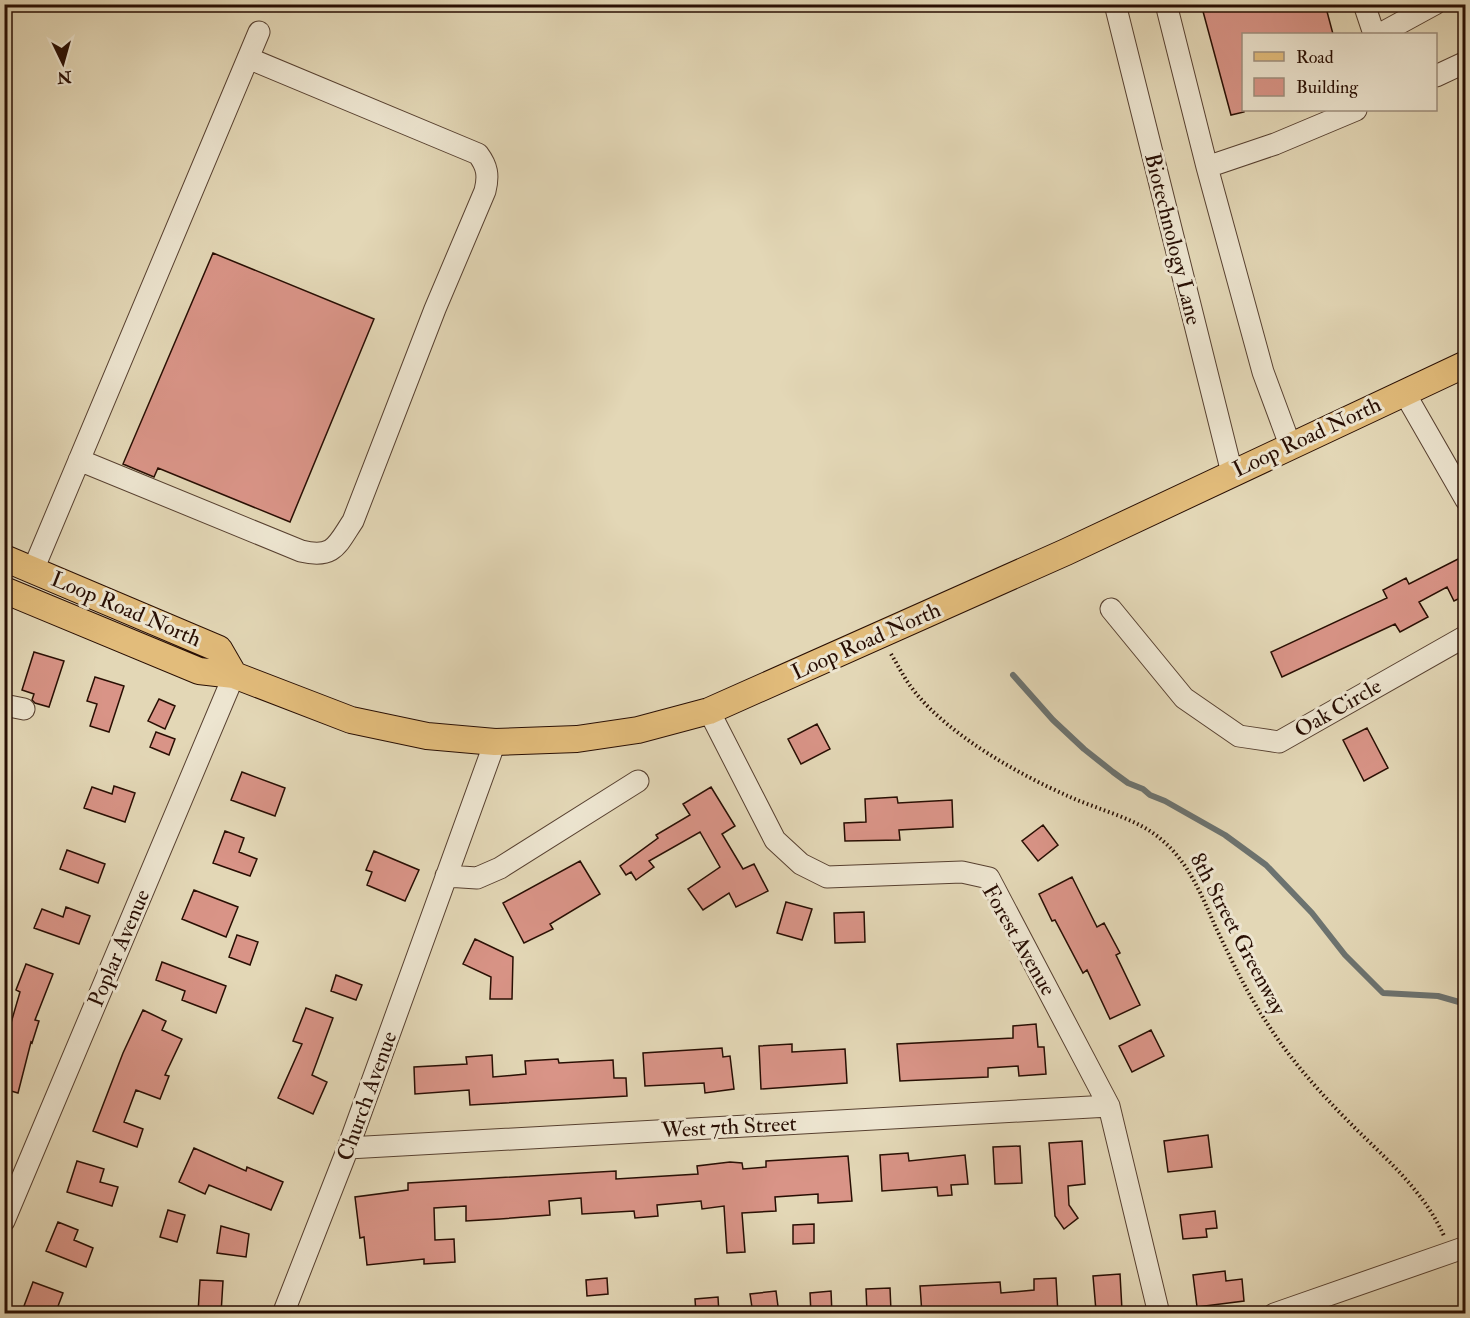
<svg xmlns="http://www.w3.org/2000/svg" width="1470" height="1318" font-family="'IM FELL Double Pica',serif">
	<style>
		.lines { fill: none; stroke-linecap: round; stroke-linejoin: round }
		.stream { stroke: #6c7370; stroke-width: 6 }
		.building { fill: #d99487; stroke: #280e03; stroke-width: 1.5 }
		.minor-casing { stroke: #574030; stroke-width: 23 }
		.major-casing { stroke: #280e03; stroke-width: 28 }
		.path { stroke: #280e03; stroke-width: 4; stroke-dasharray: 1.5 3; stroke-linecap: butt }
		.minor { stroke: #ede5d0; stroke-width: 21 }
		.major { stroke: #e2bc7b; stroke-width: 26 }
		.labels { text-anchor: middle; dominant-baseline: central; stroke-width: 6; stroke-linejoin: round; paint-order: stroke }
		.street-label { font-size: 22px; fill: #280e03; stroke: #ede5d0 }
	</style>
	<rect width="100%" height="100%" fill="#e3d7b6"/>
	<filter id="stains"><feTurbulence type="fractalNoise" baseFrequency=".00333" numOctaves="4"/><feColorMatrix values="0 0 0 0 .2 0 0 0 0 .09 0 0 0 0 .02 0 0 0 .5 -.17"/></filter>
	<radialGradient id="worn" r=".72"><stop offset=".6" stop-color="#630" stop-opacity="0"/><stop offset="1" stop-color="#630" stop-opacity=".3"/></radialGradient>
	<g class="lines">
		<path class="stream" d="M1013 675 1053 720 1084 749 1113 772 1128 783 1143 789 1150 795 1165 801 1225 835 1266 865 1312 913 1345 955 1383 993 1438 996 1466 1004"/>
	</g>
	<path class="building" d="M1201 4H1325L1333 34H1244V112L1231 115Z
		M213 253 374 319 290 522 158 468 154 477 123 464Z
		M1460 558 1466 568V595L1454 601 1447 587 1419 602 1428 617 1400 632 1395 624 1282 677 1271 652 1387 598 1383 590 1406 578 1409 584Z
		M34 652 64 661 49 707 35 703 32 700 34 694 22 690Z
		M95 677 124 686 109 732 90 726 97 704 87 701Z
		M159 699 175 706 165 729 148 721Z
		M817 724 830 749 801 764 788 739Z
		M1367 728 1388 768 1364 781 1343 740Z
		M156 732 175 739 169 755 150 747Z
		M242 772 285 788 275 816 231 800Z
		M114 786 135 793 125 822 84 808 92 787 112 794Z
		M711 787 735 826 722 834 743 869 754 864 768 891 736 907 729 893 703 910 688 889 720 867 700 832 649 861 654 867 636 880 631 872 626 875 620 866 658 838 656 835 690 815 683 804Z
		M897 797 898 803 952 800 953 827 899 830 900 840 845 841 844 823 866 822 865 799Z
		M1043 825 1058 845 1038 861 1022 841Z
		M225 831 244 838 239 852 257 859 250 876 213 863Z
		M67 850 105 864 98 883 60 869Z
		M374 851 419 870 405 901 367 885 372 872 366 870Z
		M580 861 600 894 550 924 553 929 524 943 503 903Z
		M1072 877 1097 927 1104 923 1120 953 1116 955 1140 1005 1110 1019 1087 970 1083 973 1055 920 1052 921 1039 894Z
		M194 890 238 907 226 937 182 919Z
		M786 902 812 909 802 940 777 933Z
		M66 907 90 916 79 944 34 928 42 909 63 917Z
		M864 912 865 942 835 943 834 913Z
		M237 935 258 942 250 965 229 957Z
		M475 939 513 957 512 999H490L491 977 463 964Z
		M162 962 226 986 216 1013 182 1000 185 991 156 980Z
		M26 964 53 974 35 1020 39 1021 32 1043 31 1042 18 1093 4 1089V1047L20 992 16 990Z
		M336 975 362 985 356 1000 331 991Z
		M306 1008 333 1018 312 1075 327 1082 313 1114 278 1098 302 1044 293 1041Z
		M143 1010 166 1021 162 1030 182 1039 165 1075 169 1076 160 1099 136 1090 124 1122 143 1129 137 1147 93 1131 123 1053Z
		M1036 1024 1038 1047H1044L1046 1074 1019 1076 1018 1066 988 1068V1077L900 1081 897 1044 1013 1038V1026Z
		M1151 1030 1164 1056 1132 1072 1119 1046Z
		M792 1044V1052L845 1049 847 1083 761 1089 759 1046Z
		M722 1048 723 1057 730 1056 734 1089 705 1093 704 1083 645 1086 643 1053Z
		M492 1055 493 1077 526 1074 525 1061 558 1059 559 1063 613 1060 614 1078H626L627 1096 470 1105 469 1090 415 1094 414 1067 467 1064 466 1057Z
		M1208 1135 1212 1167 1168 1172 1164 1141Z
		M1082 1141 1085 1184 1068 1186 1069 1205 1078 1218 1064 1229 1055 1216 1049 1143Z
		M1020 1146 1022 1183 995 1184 993 1147Z
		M194 1148 246 1171 247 1167 283 1182 271 1210 209 1185 205 1194 179 1182Z
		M908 1153 909 1161 965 1155 968 1184 951 1185 952 1195 938 1196 937 1187 882 1191 880 1155Z
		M848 1156 852 1201 818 1203V1194L775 1197 776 1211 742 1213 745 1252 727 1253 724 1206 702 1209 701 1201 657 1205 658 1216 635 1218 634 1211 582 1214 581 1198 549 1201 550 1215 500 1219 466 1221V1206L434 1208 435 1240 454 1239 455 1262 424 1264V1259L367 1265 364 1237 360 1238 355 1197 408 1190V1183L616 1171V1179L698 1174 697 1166 730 1162 742 1163 743 1169 766 1167V1161Z
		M77 1161 104 1169 100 1182 118 1187 112 1206 67 1192Z
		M168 1210 185 1215 177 1242 160 1237Z
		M1215 1211 1217 1228 1206 1229 1207 1237 1183 1239 1180 1215Z
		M58 1222 78 1230 74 1240 93 1248 86 1267 46 1251Z
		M814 1224V1243L793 1244V1225Z
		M221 1226 249 1234 246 1257 217 1253Z
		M1225 1271 1226 1281 1242 1279 1244 1301 1197 1307 1193 1275Z
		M1120 1274 1122 1310 1096 1311 1093 1276Z
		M607 1278 608 1294 587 1296 586 1280Z
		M1056 1278 1058 1314H922L920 1286 1000 1282 1001 1293 1034 1290V1279Z
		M200 1280 223 1281 221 1314 198 1313Z
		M33 1282 63 1293 55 1314H21Z
		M890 1288 891 1311 867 1312 866 1289Z
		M776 1291 779 1314H753L750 1294Z
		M831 1291 832 1314H811L810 1293Z
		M718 1297 719 1314H696L695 1299Z"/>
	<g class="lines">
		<g class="minor-casing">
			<path id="minor" d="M1115 4 1232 473
				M1166 4 1207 167 1263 372 1290 445
				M1364 4 1374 34
				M1380 34 1435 4
				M1436 76 1466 62
				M1207 167 1275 144 1356 110
				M1404 392 1466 500
				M79 460 301 551C334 559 337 545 353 521L435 309 485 191C489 175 487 166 478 154L248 58
				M33 570 259 32
				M1111 609 1184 698 1239 736 1279 742 1466 636
				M4 705 24 709
				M709 711 775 840 801 864 827 877 962 872 989 878 1109 1106 1159 1314
				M446 876 477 878 500 868 638 781
				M348 1148 1109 1106
				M4 1221 234 675
				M283 1314 348 1148 495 742
				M1274 1314 1466 1247"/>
		</g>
		<g class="major-casing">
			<path id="major" d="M4 558 219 649 234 675
				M4 590 199 671 234 675 351 720 427 736 495 742 577 739 638 730 709 711 1066 552 1466 364"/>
		</g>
		<path class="path" d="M891 654C899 667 905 680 915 692 949 735 1018 774 1068 796 1098 810 1137 818 1162 840 1189 863 1202 896 1216 928 1231 959 1246 991 1265 1020 1289 1058 1320 1093 1352 1125 1386 1159 1424 1191 1444 1236"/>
		<use href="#minor" class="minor"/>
		<use href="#major" class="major"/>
	</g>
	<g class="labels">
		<g class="street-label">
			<text transform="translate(1173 239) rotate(76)">Biotechnology Lane</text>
			<text transform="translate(1307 437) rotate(-25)">Loop Road North</text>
			<text transform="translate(126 609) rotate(23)">Loop Road North</text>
			<text transform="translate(866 641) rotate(-24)">Loop Road North</text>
			<text transform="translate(1338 708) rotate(-30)">Oak Circle</text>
			<text transform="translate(1238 934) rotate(62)">8th Street Greenway</text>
			<text transform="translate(1019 940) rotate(60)">Forest Avenue</text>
			<text transform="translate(119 948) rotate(-67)">Poplar Avenue</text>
			<text transform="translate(367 1096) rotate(-70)">Church Avenue</text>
			<text transform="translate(729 1127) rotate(-3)">West 7th Street</text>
		</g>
	</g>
	<rect width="1470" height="1318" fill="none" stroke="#e3d7b6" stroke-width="24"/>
	<rect x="6" y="6" width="1458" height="1306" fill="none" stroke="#280e03" stroke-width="3"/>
	<rect x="12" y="12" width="1446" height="1294" fill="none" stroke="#280e03" stroke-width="1.5"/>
	<rect x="1242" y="33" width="195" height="78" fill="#ede5d0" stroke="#9e8f7e" stroke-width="1.5"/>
	<rect x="1254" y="52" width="30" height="9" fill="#e2bc7b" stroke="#9e8f7e" stroke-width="1.5"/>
	<text x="1296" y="63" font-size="18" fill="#280e03">Road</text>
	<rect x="1254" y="78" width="30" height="18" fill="#d99487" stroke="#9e8f7e" stroke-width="1.5"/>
	<text x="1296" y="93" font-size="18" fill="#280e03">Building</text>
	<g transform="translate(63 63) rotate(175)" stroke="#ede5d0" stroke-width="4.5" paint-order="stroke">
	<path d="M0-4.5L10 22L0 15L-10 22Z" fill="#280e03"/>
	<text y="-9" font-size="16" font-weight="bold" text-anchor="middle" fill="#280e03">N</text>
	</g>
	<rect width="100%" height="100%" filter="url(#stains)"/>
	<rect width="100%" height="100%" fill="url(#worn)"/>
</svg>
